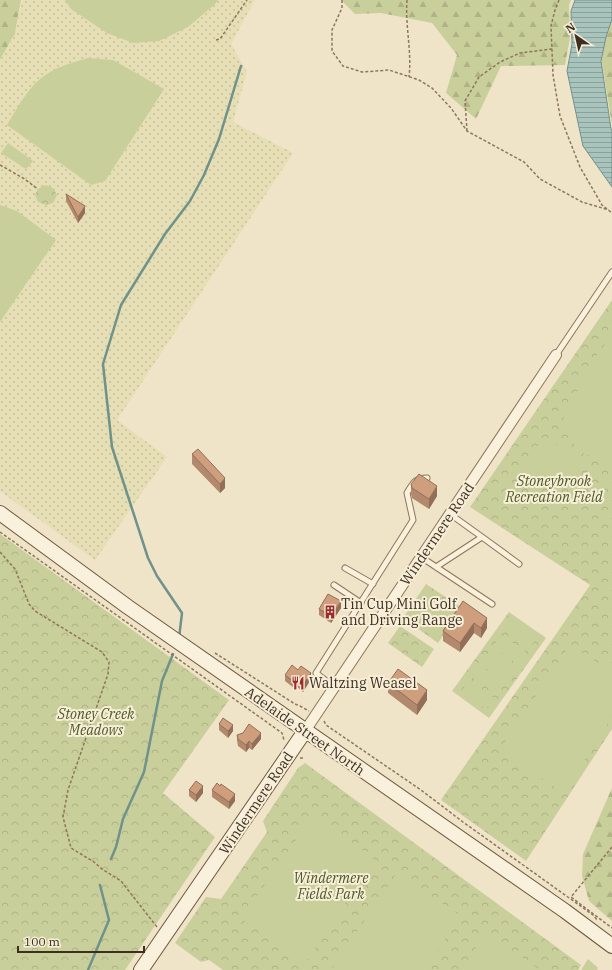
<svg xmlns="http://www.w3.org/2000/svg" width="612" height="970" font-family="'IBM Plex Serif',serif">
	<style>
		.farmland { fill: url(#farmland-dots) }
		.forest { fill: url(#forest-firs) }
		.park { fill: url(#park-crowns) }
		.garden { fill: #c9cf9b }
		.water { fill: url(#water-rules); stroke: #6f938a }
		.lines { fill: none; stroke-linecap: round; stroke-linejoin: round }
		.stream { stroke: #6f938a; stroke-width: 2.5 }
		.service-casing { stroke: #8d765c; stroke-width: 7 }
		.minor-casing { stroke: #8d765c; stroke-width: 12 }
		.secondary-casing { stroke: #6f573f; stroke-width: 16 }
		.path { stroke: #8d765c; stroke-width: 1.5; stroke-dasharray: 3 2; stroke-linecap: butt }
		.service { stroke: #faf1dc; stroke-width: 5 }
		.minor { stroke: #faf1dc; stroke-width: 10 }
		.secondary { stroke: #faf1dc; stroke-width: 14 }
		.wall { fill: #b2896c }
		.shaded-wall { fill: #916f58 }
		.building { fill: #cf9f7d; stroke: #916f58 }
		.labels { text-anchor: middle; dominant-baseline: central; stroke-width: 4; stroke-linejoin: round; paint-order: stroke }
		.park-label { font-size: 14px; font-style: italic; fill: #4d5a26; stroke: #f7eed8 }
		.street-label { font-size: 14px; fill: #3d2e20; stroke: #f7eed8 }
		.poi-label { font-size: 14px; fill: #3d2e20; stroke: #f7eed8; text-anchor: start }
	</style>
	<defs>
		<pattern id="farmland-dots" width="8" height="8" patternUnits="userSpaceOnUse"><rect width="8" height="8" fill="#e6deb5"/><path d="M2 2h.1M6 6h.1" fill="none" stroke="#c6bf9b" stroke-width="1.8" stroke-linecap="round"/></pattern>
		<pattern id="forest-firs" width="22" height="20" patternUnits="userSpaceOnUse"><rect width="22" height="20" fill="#c9cf9b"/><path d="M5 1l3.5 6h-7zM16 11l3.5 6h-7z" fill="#aeb285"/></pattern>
		<pattern id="park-crowns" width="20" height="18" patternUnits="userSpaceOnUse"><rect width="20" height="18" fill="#c9cf9b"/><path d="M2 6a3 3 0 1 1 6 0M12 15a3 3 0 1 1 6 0" fill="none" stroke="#aeb285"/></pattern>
		<pattern id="water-rules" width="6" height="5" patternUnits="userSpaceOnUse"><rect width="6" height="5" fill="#a9c4bc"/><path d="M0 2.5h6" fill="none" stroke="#8ba098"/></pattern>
	</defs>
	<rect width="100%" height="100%" fill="#f0e4c8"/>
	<path class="farmland" d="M22 0H255L231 44 247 72 233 122 293 153 117 420 167 457 95 560 0 491V61L15 33Z"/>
	<path class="forest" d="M0 0H21L15 33 0 60Z
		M341 0H571L569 5 570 38 565 65 501 66 476 119 446 93 457 55 432 23 381 13 355 14Z
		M612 14V125L601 56 606 32Z
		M612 788V921L589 901 582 876 583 854Z
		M588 959 598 968 597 970H581Z"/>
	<path class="park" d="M45 185 53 188 57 195 53 203 46 205 38 202 35 195 38 189Z
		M612 300V729L526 861 441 800 590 585 470 507Z
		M0 534 229 700 163 793 215 837 125 970H0Z
		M426 584 462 608 438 643 403 618Z
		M509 612 546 638 489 718 452 691Z
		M400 626 434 649 422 667 388 643Z
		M305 763 581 965 578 970H223L209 960 201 962 175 943 206 897 221 899 267 832 263 821 298 768Z"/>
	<path class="garden" d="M65 0H218L215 4 188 27 159 41 133 43 107 33 71 9Z
		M88 58 113 60 164 89 105 181 91 185 7 125C18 107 29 85 47 74 59 66 75 62 88 58Z
		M8 143 33 161 26 169 1 153Z
		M0 205 17 211 56 240 0 322Z
		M612 336V465L580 452 570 439 561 423 595 357Z
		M550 439 580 464C561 496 546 493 519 471L542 440Z
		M430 592 455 609 447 620 422 603Z
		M419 607 444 624 436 635 411 618Z
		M512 620 537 637 529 649 504 631Z
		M501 635 526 652 518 664 493 647Z
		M570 645 612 672V716L564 793 500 750Z
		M491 650 515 668 507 679 483 662Z
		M480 665 505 683 496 694 472 677Z
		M469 680 494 698 486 709 461 692Z
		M313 816 375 860 305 963 241 919Z
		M397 873 461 916 424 970H331Z
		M486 933 540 970H461Z"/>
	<path class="water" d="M575 0H612V19L606 37 601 61 611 129 612 131V187L583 146 567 71 572 44 571 11Z"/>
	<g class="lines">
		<path class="stream" d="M179 638 182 613 157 576 148 558 112 447 103 364 121 305 165 234 190 201 204 175 219 139 241 66
			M111 859 116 847 123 819 144 772 162 681 173 654
			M88 970 109 920 100 885"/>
		<g class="service-casing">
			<path id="service" d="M556 355 612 272
				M482 537 519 564
				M421 557 492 604
				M436 567 482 537 450 514
				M345 568 373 584
				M334 585 361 603
				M334 687 316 673 413 520 407 493C413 483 415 478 427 478"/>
		</g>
		<g class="minor-casing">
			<path id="minor" d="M305 731 556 355"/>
		</g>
		<g class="secondary-casing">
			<path id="secondary" d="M0 513 128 607 565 911 612 946
				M141 970 305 731"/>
		</g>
		<path class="path" d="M342 0V8L332 30V51L343 66 362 72 389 70 419 80 432 88 451 108 467 131 524 162 540 179 582 202 609 210
			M407 0C405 26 412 51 409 77
			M559 0 555 10 551 26 553 75 560 116 580 167 602 205 612 213
			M216 40 220 39 247 0
			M467 131 465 101 479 77 500 62 520 53 552 49
			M0 165 23 178 38 189
			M0 532 282 733 284 740
			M0 552 15 569 29 604 35 611 102 652 109 662 108 674 68 790 63 817 71 848 94 862 102 869 121 881 157 927
			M215 653 295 704 300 706 309 711
			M324 721 326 725 421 790 463 822 593 915 598 921
			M300 758H305
			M612 847 571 897 612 928"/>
		<use href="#service" class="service"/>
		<use href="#minor" class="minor"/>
		<use href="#secondary" class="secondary"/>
	</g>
	<path class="wall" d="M66 194 85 213 78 223 66 201Z
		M192 454 225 488 220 493 192 464Z
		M411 484 437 496 429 509 412 498 411 494Z
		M463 601 487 628 481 638 474 633 460 652 443 641V631Z
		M341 608 331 623 319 615V609Z
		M298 670 311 679 303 692 296 686 294 688 285 681V675Z
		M388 683 427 700 417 715 388 693Z
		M219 724 233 731 228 738 219 730Z
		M237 735 261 739 252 750 249 748 246 752 238 746 237 741Z
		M189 790 203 793 196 802 189 796Z
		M212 790 235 801 229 809 212 797Z"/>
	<path class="shaded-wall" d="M85 206V213L78 223V217Z
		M225 478V488L220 493V484Z
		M437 486V496L429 509V499Z
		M341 601V608L331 623V616Z
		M487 618V628L481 638V628Z
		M474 623V633L460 652V643Z
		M311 673V679L303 692V685Z
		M296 679V686L294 688V682Z
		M427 690V700L417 715V705Z
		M233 725V731L228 738V731Z
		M261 733V739L252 750V744Z
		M249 741V748L246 752V745Z
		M203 786V793L196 802V795Z
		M235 794V801L229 809V802Z"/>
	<path class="building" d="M66 194 85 206 78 217Z
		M198 449 225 478 220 484 192 454Z
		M419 474 437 486 429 499 412 488 411 484Z
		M328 594 341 601 331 616 319 609Z
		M463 601 487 618 481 628 474 623 460 643 443 631Z
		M292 665 298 670 301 666 311 673 303 685 296 679 294 682 285 675Z
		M398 669 427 690 417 705 388 683Z
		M223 718 233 725 228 731 219 724Z
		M249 724 261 733 252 744 249 741 246 745 238 739 237 735 243 733Z
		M196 781 203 786 196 795 189 790Z
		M217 783 220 786 221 784 235 794 229 802 212 790Z"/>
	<defs>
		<g id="building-bare" transform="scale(1.08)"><path d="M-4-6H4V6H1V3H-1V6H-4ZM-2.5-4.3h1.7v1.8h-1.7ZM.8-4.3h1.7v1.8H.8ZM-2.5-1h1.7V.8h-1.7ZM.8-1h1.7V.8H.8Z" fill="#9e2a2b" stroke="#f7eed8" stroke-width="2.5" paint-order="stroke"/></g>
		<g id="restaurant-bare" transform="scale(1.08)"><path d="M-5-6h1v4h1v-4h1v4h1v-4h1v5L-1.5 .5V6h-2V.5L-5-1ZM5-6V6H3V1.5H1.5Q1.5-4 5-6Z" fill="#9e2a2b" stroke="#f7eed8" stroke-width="2.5" paint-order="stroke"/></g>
	</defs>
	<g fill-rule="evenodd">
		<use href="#building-bare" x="330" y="612"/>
		<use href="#restaurant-bare" x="298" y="683"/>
	</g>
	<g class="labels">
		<g class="park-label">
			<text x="554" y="481">Stoneybrook<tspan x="554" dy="16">Recreation Field</tspan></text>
			<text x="96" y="714">Stoney Creek<tspan x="96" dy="16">Meadows</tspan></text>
			<text x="331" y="878">Windermere<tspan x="331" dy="16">Fields Park</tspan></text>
		</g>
		<g class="street-label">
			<text transform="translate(437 534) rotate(-56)">Windermere Road</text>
			<text transform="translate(305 731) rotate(35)">Adelaide Street North</text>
			<text transform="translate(256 803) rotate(-56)">Windermere Road</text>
		</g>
		<g class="poi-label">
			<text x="341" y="604">Tin Cup Mini Golf<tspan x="341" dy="16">and Driving Range</tspan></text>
			<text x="309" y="683">Waltzing Weasel</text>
		</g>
	</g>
	<g transform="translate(576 36) rotate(326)" stroke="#f7eed8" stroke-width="3" paint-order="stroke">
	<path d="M0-3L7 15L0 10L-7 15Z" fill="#3d2e20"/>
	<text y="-6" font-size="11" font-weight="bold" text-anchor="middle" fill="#3d2e20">N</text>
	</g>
	<path d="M18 946v6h126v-6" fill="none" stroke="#3d2e20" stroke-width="2"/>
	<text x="24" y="946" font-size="12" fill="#3d2e20" stroke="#f7eed8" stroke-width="3" paint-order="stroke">100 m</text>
</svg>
